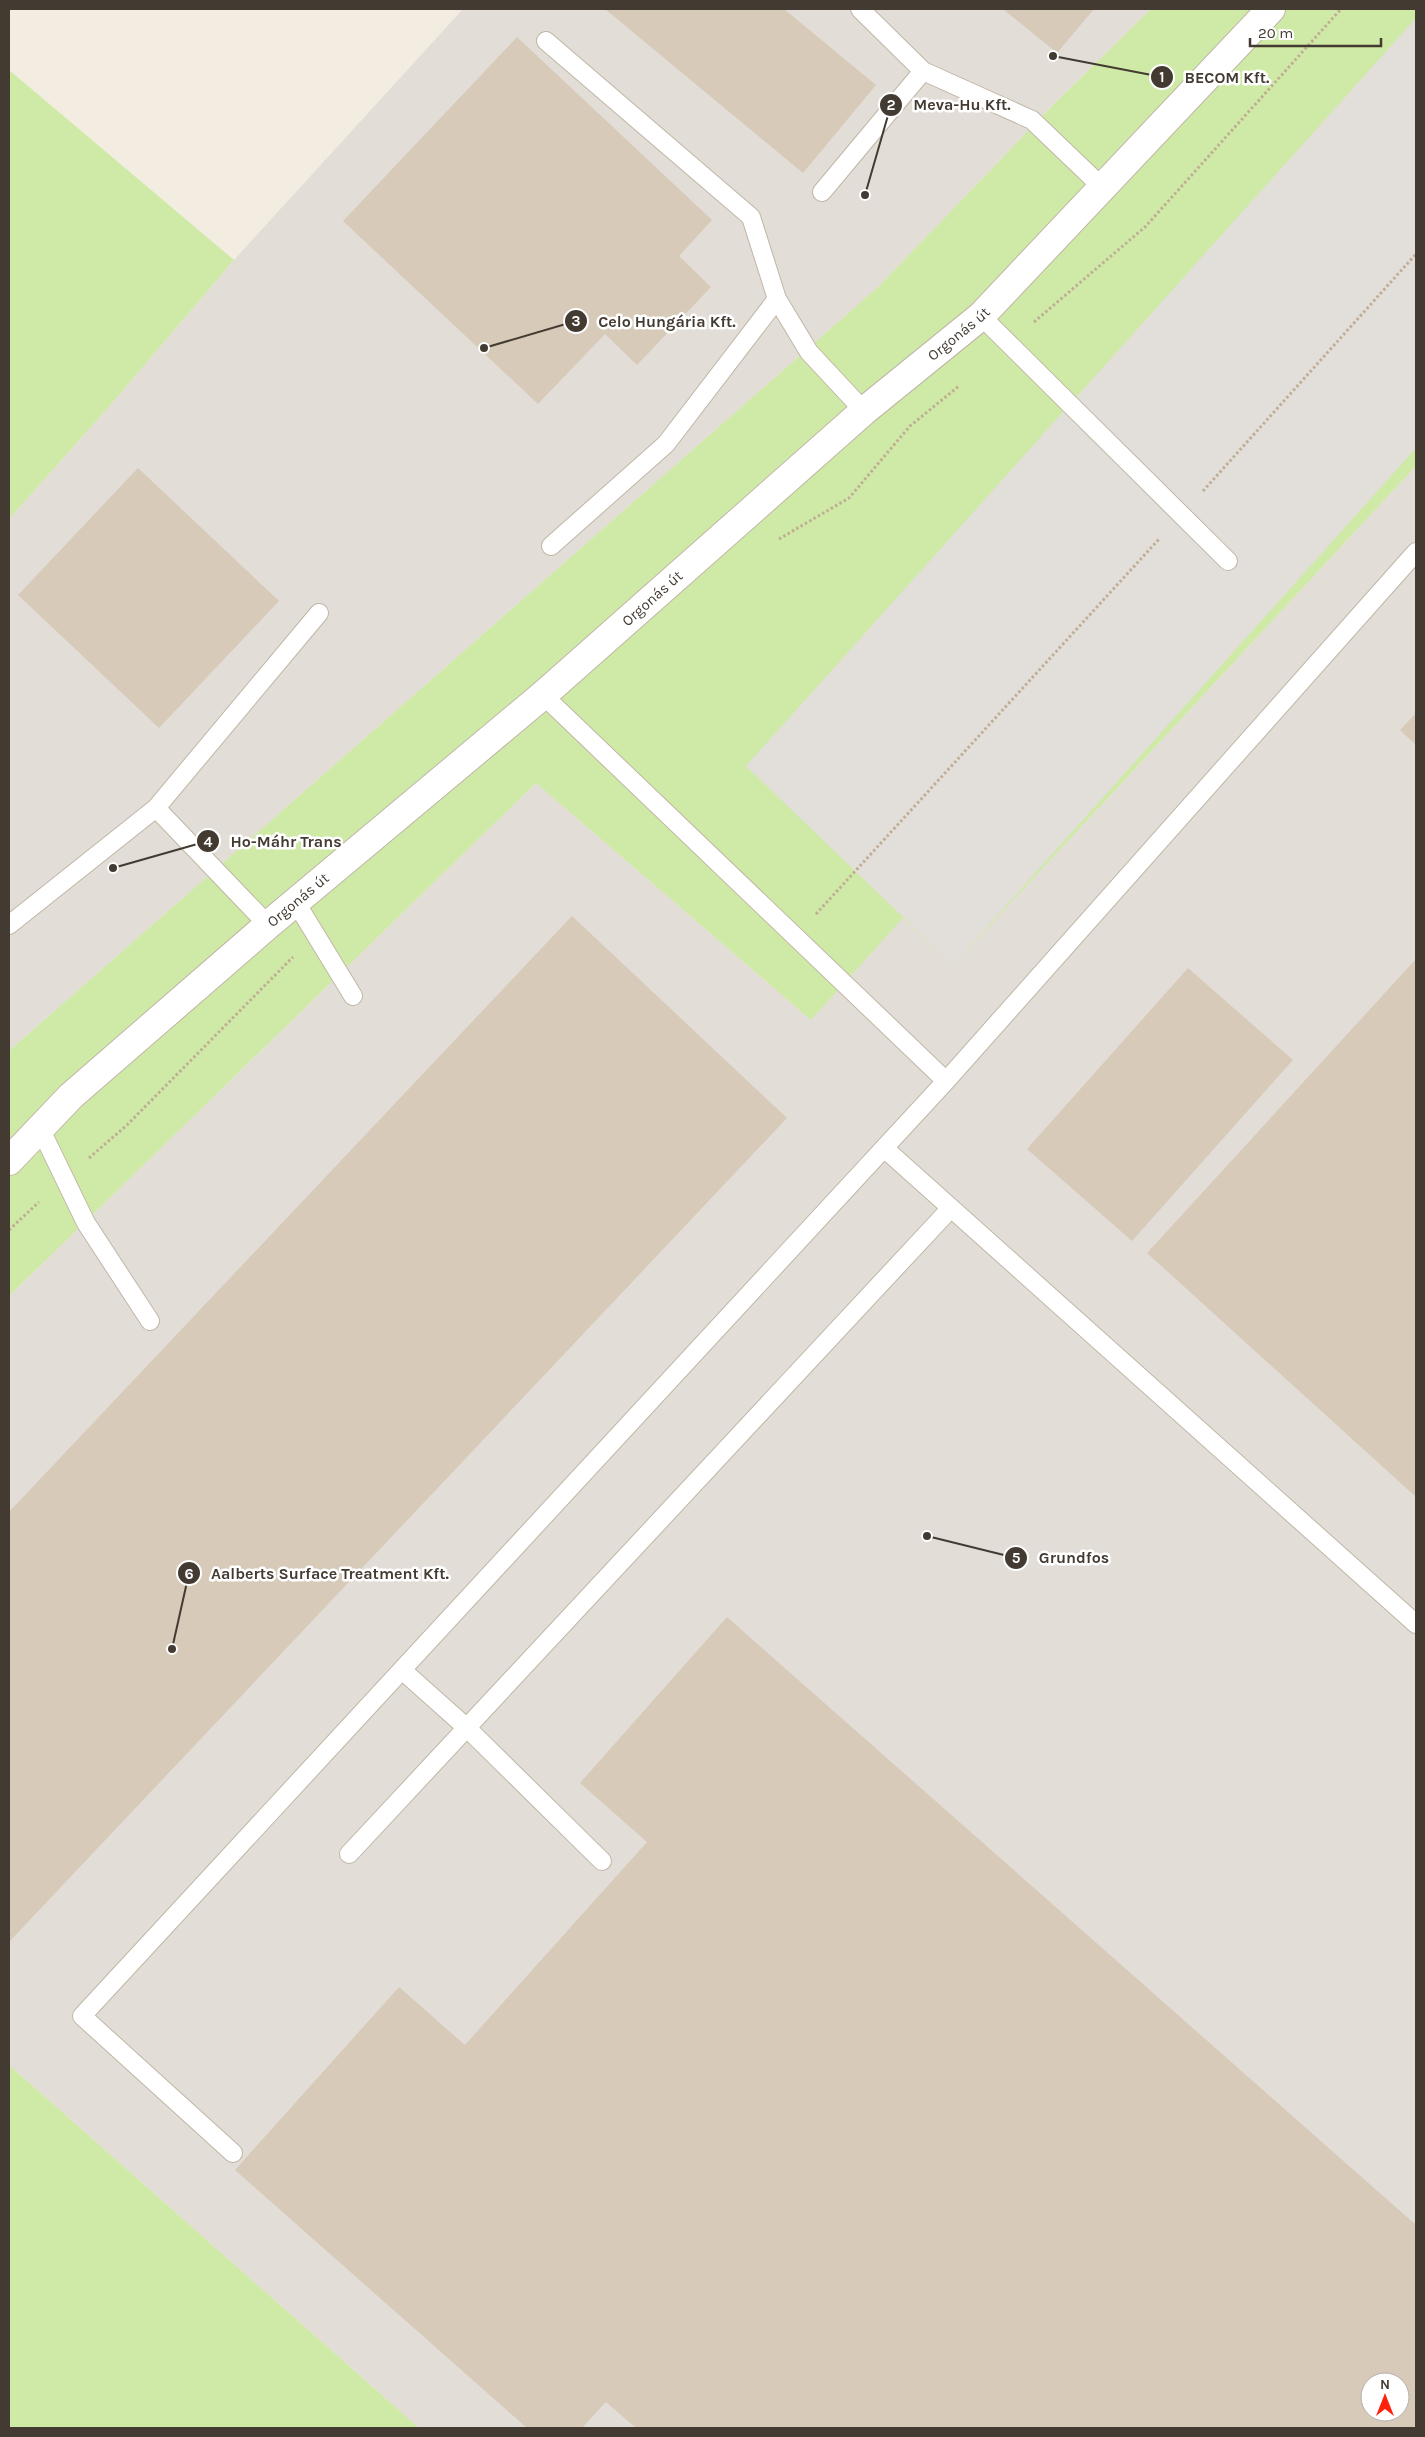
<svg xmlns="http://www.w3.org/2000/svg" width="1425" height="2437" font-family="Karla,sans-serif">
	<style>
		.industrial { fill: #e3ddd7; fill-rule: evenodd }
		.green { fill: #cfeaa6 }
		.parking { fill: #e2deda }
		.building { fill: #d7cab9; fill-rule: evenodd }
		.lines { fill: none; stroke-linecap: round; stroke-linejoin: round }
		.lane-casing { stroke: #c0b6a6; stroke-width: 20 }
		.street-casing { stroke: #c0b6a6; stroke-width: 30 }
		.path { stroke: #c0ae94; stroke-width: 3; stroke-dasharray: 2.5 2.5; stroke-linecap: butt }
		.lane { stroke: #fff; stroke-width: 18 }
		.street { stroke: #fff; stroke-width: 28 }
		.labels { text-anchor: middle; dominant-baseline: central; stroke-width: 5; stroke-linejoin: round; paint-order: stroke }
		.street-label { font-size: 15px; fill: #433b32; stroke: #fff }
		.leader { fill: none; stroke: #433b32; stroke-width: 2 }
		.callout-dot { fill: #433b32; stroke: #fff; stroke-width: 2 }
		.mark-label { font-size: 15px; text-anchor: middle; font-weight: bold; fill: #fff }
		.callout-label { font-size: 16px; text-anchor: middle; font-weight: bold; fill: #433b32; stroke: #fff; stroke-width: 5; stroke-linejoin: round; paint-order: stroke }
	</style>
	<rect width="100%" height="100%" fill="#f2ece1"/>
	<path class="industrial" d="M463 9H1151L1054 104 879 286 9 1051V519L106 410 234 260Z
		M1416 466V2428H419L9 2065V1296L536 783 811 1020 903 917 953 965ZM1370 2382H1400V2412H1370Z"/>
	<path class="green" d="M1151 9H1416V466L953 965 903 918 811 1020 536 783 9 1296V1051L879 286 1054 104Z
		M9 70 234 260 106 410 9 519Z
		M9 2065 419 2428H9Z"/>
	<path class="parking" d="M1416 18V448L953 965 746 766Z"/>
	<path class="building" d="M605 9H784L876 85 803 173Z
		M1003 9H1094L1057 53Z
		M517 37 712 220 679 256 711 287 637 365 605 334 538 404 343 221Z
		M138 468 279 601 159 728 18 595Z
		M1416 713V745L1400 730Z
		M572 916 787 1118 9 1942V1512Z
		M1416 959V1497L1147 1253Z
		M1188 968 1293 1060 1132 1241 1027 1149Z
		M727 1617 1416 2225V2428H636L606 2402 582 2428H527L235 2170 399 1987 465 2045 647 1842 580 1783ZM1370 2382H1400V2412H1370Z"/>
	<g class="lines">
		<g class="lane-casing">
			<path id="lane" d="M860 9 923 71 1032 120 1103 188
				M546 41 751 217 777 299 809 352 864 411
				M822 192 923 71
				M981 316 1228 561
				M551 546 666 444 777 299
				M543 695 946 1081
				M156 808 268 925
				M295 901 353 996
				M9 925 156 808 319 613
				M40 1128 86 1223 150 1321
				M884 1148 1416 1624
				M402 1670 467 1728 602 1861
				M349 1854 951 1208
				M233 2153 82 2016 946 1081 1416 552"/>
		</g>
		<g class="street-casing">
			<g id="street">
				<path id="s1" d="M9 1161 71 1096 268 925 543 695 864 411 981 316 1271 9"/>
			</g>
		</g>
		<path class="path" d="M1034 322 1145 227 1341 9
			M1203 491 1416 254
			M779 539 849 498 910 426 959 386
			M816 914 1160 538
			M89 1158 127 1125 293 957
			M9 1230 39 1202"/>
		<use href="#lane" class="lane"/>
		<use href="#street" class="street"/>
	</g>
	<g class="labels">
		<g class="street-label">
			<text stroke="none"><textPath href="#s1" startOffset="1260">Orgonás út</textPath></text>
			<text stroke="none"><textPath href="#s1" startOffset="855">Orgonás út</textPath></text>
			<text stroke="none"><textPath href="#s1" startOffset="390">Orgonás út</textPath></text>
		</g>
	</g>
	<path class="leader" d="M1053 56L1162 77M865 195L891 105M484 348L576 321M113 868L208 841M927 1536L1016 1558M172 1649L189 1573"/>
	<g class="callout-dot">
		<circle cx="1053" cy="56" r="5"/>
		<circle cx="865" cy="195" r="5"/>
		<circle cx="484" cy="348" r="5"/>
		<circle cx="113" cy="868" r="5"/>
		<circle cx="927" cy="1536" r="5"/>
		<circle cx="172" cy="1649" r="5"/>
		<circle cx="1162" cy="77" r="12"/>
		<circle cx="891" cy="105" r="12"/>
		<circle cx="576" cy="321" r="12"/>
		<circle cx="208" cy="841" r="12"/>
		<circle cx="1016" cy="1558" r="12"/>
		<circle cx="189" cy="1573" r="12"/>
	</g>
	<g class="mark-label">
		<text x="1162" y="82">1</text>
		<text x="891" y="110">2</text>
		<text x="576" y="326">3</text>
		<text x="208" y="847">4</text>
		<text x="1016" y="1563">5</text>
		<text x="189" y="1579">6</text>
	</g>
	<g class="callout-label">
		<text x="1227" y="83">BECOM Kft.</text>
		<text x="962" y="110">Meva-Hu Kft.</text>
		<text x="667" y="327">Celo Hungária Kft.</text>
		<text x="286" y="847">Ho-Máhr Trans</text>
		<text x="1074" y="1563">Grundfos</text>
		<text x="330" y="1579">Aalberts Surface Treatment Kft.</text>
	</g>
	<rect width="1425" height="2437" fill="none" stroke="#433b32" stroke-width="20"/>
	<g transform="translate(1385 2397)"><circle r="24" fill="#ffffff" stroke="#b4b1ad"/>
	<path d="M0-4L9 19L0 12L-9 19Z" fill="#ff220b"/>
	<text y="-8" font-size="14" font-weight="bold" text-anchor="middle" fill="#433b32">N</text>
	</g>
	<path d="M1250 38v8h131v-8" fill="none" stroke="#433b32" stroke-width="2.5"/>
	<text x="1258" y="38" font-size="15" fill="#433b32" stroke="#ffffff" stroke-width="4" paint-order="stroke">20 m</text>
</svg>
